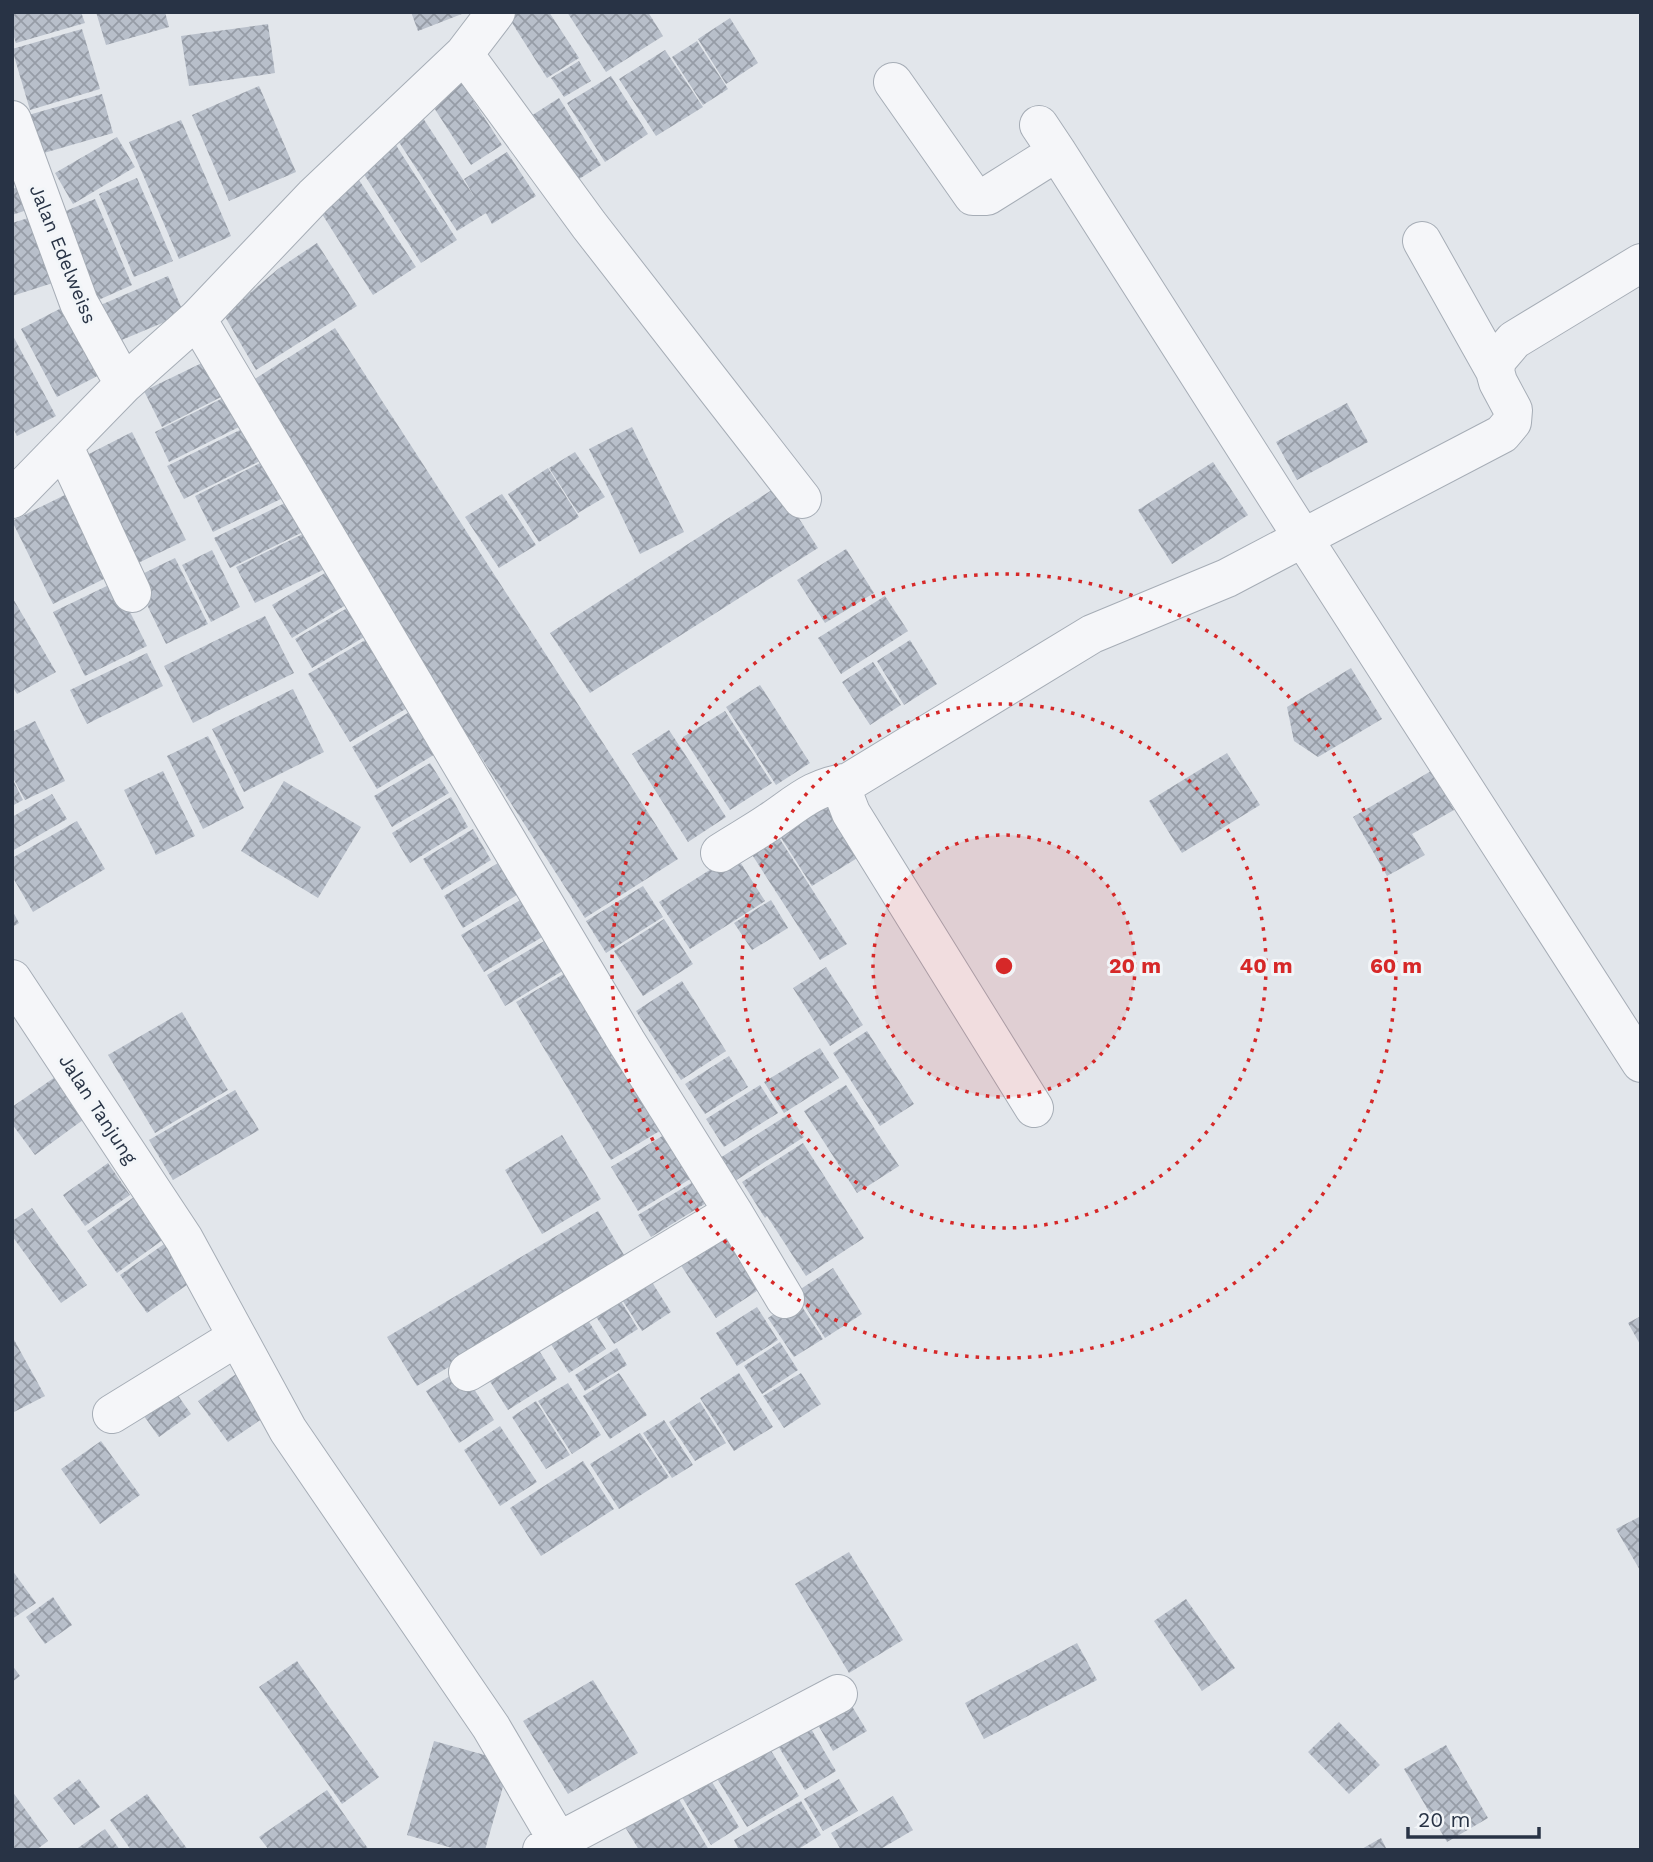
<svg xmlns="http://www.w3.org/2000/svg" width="1653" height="1862" font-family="'Work Sans',sans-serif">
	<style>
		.building { fill: url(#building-cross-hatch) }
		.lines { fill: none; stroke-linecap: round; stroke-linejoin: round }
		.minor-casing { stroke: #a6adb6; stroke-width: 40 }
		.minor { stroke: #f5f6f9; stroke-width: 38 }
		.ring { fill: none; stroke: #d62828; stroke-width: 3.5; stroke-dasharray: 3.5 7 }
		.labels { text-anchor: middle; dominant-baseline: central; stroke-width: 6; stroke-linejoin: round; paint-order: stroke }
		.street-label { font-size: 19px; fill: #283345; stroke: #f2f5f8 }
		.centre { fill: #d62828; stroke: #f2f5f8; stroke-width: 3.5 }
		.ring-label { font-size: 21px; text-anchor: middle; font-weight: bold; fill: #d62828; stroke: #f2f5f8; stroke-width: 6; stroke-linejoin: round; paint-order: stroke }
	</style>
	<defs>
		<pattern id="building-cross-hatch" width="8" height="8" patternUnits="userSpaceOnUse" patternTransform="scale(1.75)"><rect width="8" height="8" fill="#b8bfca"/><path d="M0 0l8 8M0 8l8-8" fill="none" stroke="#969ca6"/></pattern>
	</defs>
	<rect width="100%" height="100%" fill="#e2e6eb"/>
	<path class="building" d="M12 12H81L85 23 16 43 12 31Z
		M96 12H165L169 27 106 45Z
		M411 12H467L418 31Z
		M511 12H549L579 58 547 78 507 15Z
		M567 12H648L663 36 606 72Z
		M730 18 758 63 726 84 698 39Z
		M268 24 275 73 189 86 181 36Z
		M82 29 100 89 30 110 12 49Z
		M697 41 728 89 703 105 672 57Z
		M665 50 703 107 656 136 619 79Z
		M579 61 591 81 564 97 551 78Z
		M611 76 648 134 605 162 567 103Z
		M458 77 502 145 471 165 427 97Z
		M259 86 296 172 229 201 192 115Z
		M102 94 113 133 30 157 18 118Z
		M559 98 601 165 573 183 531 116Z
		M421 115 475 198 464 179 507 152 536 196 492 224 486 213 457 231 393 133Z
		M181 120 231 236 179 259 129 142Z
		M117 137 135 167 73 204 55 173Z
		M392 139 457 240 421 263 356 162Z
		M137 178 173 261 134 277 99 194Z
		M359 180 416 267 373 295 317 206Z
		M26 185 33 208 12 215V189Z
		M95 199 132 285 94 302 56 215Z
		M35 216 56 282 12 296V223Z
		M317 243 357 306 256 370 224 315 278 269Z
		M168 276 184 314 112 344 96 307Z
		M71 303 107 371 57 397 21 329Z
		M335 328 678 859 585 918 242 387Z
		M12 334 56 416 17 436 12 426Z
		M208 360 225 395 162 427 144 391Z
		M225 397 239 427 169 462 155 432Z
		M1347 403 1368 442 1297 480 1276 442Z
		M252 424 268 457 184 499 167 466Z
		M632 427 684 532 640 554 589 449Z
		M132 432 186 540 136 564 83 457Z
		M575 452 605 497 578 513 549 468Z
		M272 457 291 494 213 532 195 496Z
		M1213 462 1248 515 1172 564 1138 510Z
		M548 468 579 517 539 542 508 494Z
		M778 486 818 548 590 693 550 633Z
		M71 492 112 575 53 604 12 521Z
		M502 494 536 545 499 568 465 517Z
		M295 498 311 528 230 568 214 538Z
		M311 530 329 567 255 603 236 567Z
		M846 549 874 593 825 623 797 580Z
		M212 550 240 607 211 622 182 565Z
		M175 558 208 624 166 644 134 578Z
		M335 567 354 600 292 638 272 605Z
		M115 582 147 646 85 676 53 612Z
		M885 596 908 631 841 674 818 638Z
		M12 597 56 672 17 694 12 686Z
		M354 604 371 633 312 668 295 639Z
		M265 616 294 673 193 723 164 666Z
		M377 633 419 701 350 742 308 674Z
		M910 640 937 684 904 705 877 661Z
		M147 653 163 686 87 724 70 690Z
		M873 662 901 705 870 725 842 682Z
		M1351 668 1382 719 1318 757 1294 741 1287 707Z
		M760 685 810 763 776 785 726 707Z
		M293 689 324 752 244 792 212 729Z
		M411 711 437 753 377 789 352 747Z
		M725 711 772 783 730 810 683 737Z
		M35 721 65 781 25 800 12 776V732Z
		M669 730 726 817 688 842 632 754Z
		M208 736 244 808 203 829 167 756Z
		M1227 753 1260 805 1182 853 1149 801Z
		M430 763 449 793 392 827 374 796Z
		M163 771 195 836 156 855 124 790Z
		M1431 771 1454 810 1412 834 1425 855 1387 876 1353 817Z
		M12 778 23 800 12 806Z
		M284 781 361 827 318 898 241 851Z
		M52 794 67 819 12 851V817Z
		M831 795 867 852 812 886 776 830Z
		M451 797 468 827 410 863 392 833Z
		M77 821 105 869 33 912 12 876V858Z
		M473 829 491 860 442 890 423 859Z
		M776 833 847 944 820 960 749 850Z
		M735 854 765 901 690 949 659 902Z
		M498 863 517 895 463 928 444 896Z
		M643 886 663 917 606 953 586 921Z
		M522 899 544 936 484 972 461 935Z
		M771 900 788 928 752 950 734 923Z
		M12 910 19 923 12 927Z
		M664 919 693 964 643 996 614 951Z
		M551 937 569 967 505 1006 487 975Z
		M826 967 863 1025 830 1046 793 988Z
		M567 972 663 1129 611 1160 516 1002Z
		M682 981 726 1051 681 1080 636 1011Z
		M182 1012 228 1090 155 1133 108 1055Z
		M867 1031 914 1104 880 1126 833 1053Z
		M820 1048 839 1078 784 1113 764 1082Z
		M729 1056 748 1087 705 1114 685 1084Z
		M58 1075 87 1117 35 1155 12 1124V1107Z
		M760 1085 778 1113 724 1147 706 1119Z
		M846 1085 899 1166 857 1193 804 1111Z
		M235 1090 259 1130 173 1180 149 1140Z
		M789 1114 804 1137 735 1181 720 1158Z
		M669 1132 695 1176 638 1211 611 1167Z
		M562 1135 601 1199 542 1234 505 1170Z
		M803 1143 864 1238 806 1276 767 1216 765 1218 742 1182Z
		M108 1163 130 1195 85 1226 63 1195Z
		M698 1179 711 1200 651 1237 638 1215Z
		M134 1197 164 1239 117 1273 87 1231Z
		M32 1208 87 1285 61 1303 12 1236V1221Z
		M598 1211 627 1260 417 1386 387 1337Z
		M729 1220 769 1283 716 1318 674 1255Z
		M167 1242 194 1280 147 1313 120 1275Z
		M833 1268 862 1314 825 1338 796 1292Z
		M646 1273 671 1312 642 1331 617 1292Z
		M616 1293 638 1329 614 1344 591 1309Z
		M797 1299 823 1339 794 1357 768 1318Z
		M757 1307 778 1340 737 1366 716 1333Z
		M581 1309 606 1349 569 1373 544 1333Z
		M1641 1316V1346L1628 1323Z
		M12 1336 45 1396 12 1413Z
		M533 1341 557 1379 508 1410 484 1372Z
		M780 1342 798 1370 762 1394 744 1366Z
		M617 1348 627 1365 585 1391 575 1375Z
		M461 1369 494 1420 459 1443 426 1391Z
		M239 1372 269 1414 228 1442 198 1401Z
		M619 1373 647 1415 610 1439 583 1396Z
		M739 1373 773 1427 734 1451 700 1398Z
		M801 1373 821 1404 784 1428 763 1396Z
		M568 1383 601 1435 572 1454 538 1401Z
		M172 1387 191 1414 159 1437 139 1409Z
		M536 1401 570 1455 546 1469 512 1417Z
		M700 1402 726 1443 695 1461 669 1422Z
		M664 1420 693 1465 672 1478 643 1433Z
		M500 1426 537 1482 500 1506 464 1450Z
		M640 1433 669 1477 619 1509 590 1464Z
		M101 1441 140 1495 100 1524 61 1469Z
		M583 1461 614 1509 541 1556 510 1508Z
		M1641 1516V1572L1616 1529Z
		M849 1552 903 1640 849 1673 795 1584Z
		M12 1570 36 1603 12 1619Z
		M53 1597 72 1625 45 1644 26 1617Z
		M1186 1599 1235 1668 1202 1691 1154 1621Z
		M1077 1643 1097 1680 984 1739 965 1703Z
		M297 1661 379 1777 342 1804 259 1687Z
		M12 1665 20 1676 12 1682Z
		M593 1680 638 1753 568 1794 523 1721Z
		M847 1698 867 1731 833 1751 814 1718Z
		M804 1717 836 1771 805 1790 772 1736Z
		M1339 1722 1380 1765 1349 1794 1308 1752Z
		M434 1741 510 1762 485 1850H459L407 1835Z
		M765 1741 799 1796 747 1827 713 1772Z
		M1446 1745 1488 1818 1447 1842 1404 1769Z
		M706 1772 739 1827 711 1845 677 1789Z
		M79 1779 100 1807 74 1825 53 1798Z
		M839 1779 858 1811 823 1831 804 1799Z
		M327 1790 369 1850H269L259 1837Z
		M12 1791 48 1841 36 1850H12Z
		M674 1791 709 1850H639L622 1822Z
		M147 1794 188 1850H131L110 1820Z
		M893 1796 913 1830 879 1850H841L831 1833Z
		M801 1801 821 1835 797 1850H739L734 1840Z
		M105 1829 120 1850H75Z
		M1381 1838 1387 1850H1360Z"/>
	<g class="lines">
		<g class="minor-casing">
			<path id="minor" d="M464 54 589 225 802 499
				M893 82 973 196H987L1057 152
				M12 120 79 303 124 384
				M1039 125 1057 152 1303 538 1502 434 1512 422 1513 410 1498 382 1495 371 1497 360 1514 340 1641 263
				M1422 241 1495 371
				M197 319 626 1041 733 1212 468 1372
				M64 447 132 593
				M12 499 124 384 197 319 314 196 464 54 496 12
				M720 853C737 842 755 832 771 821 799 802 813 787 849 782
				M12 979 184 1239 288 1430 491 1727 558 1841
				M1034 1108 851 813 844 795 849 782 1092 634 1227 578 1303 538 1641 1063
				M733 1212 785 1299
				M112 1414 237 1337
				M542 1850 838 1694"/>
		</g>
		<use href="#minor" class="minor"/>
	</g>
	<circle cx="1004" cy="966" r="131" fill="#d62828" fill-opacity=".12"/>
	<g class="ring">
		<circle cx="1004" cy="966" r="131"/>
		<circle cx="1004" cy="966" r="262"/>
		<circle cx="1004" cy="966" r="392"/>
	</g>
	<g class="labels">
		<g class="street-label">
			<text transform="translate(63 254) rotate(68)">Jalan Edelweiss</text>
			<text transform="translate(98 1109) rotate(57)">Jalan Tanjung</text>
		</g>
	</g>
	<circle cx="1004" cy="966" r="10" class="centre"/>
	<g class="ring-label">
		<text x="1135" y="973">20 m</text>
		<text x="1266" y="973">40 m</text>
		<text x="1396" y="973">60 m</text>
	</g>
	<rect width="1653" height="1862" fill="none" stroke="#283345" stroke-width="28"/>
	<path d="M1408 1827v10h131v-10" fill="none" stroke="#283345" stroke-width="3.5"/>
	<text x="1418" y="1827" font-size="21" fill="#283345" stroke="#f2f5f8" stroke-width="5" paint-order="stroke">20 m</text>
</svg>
